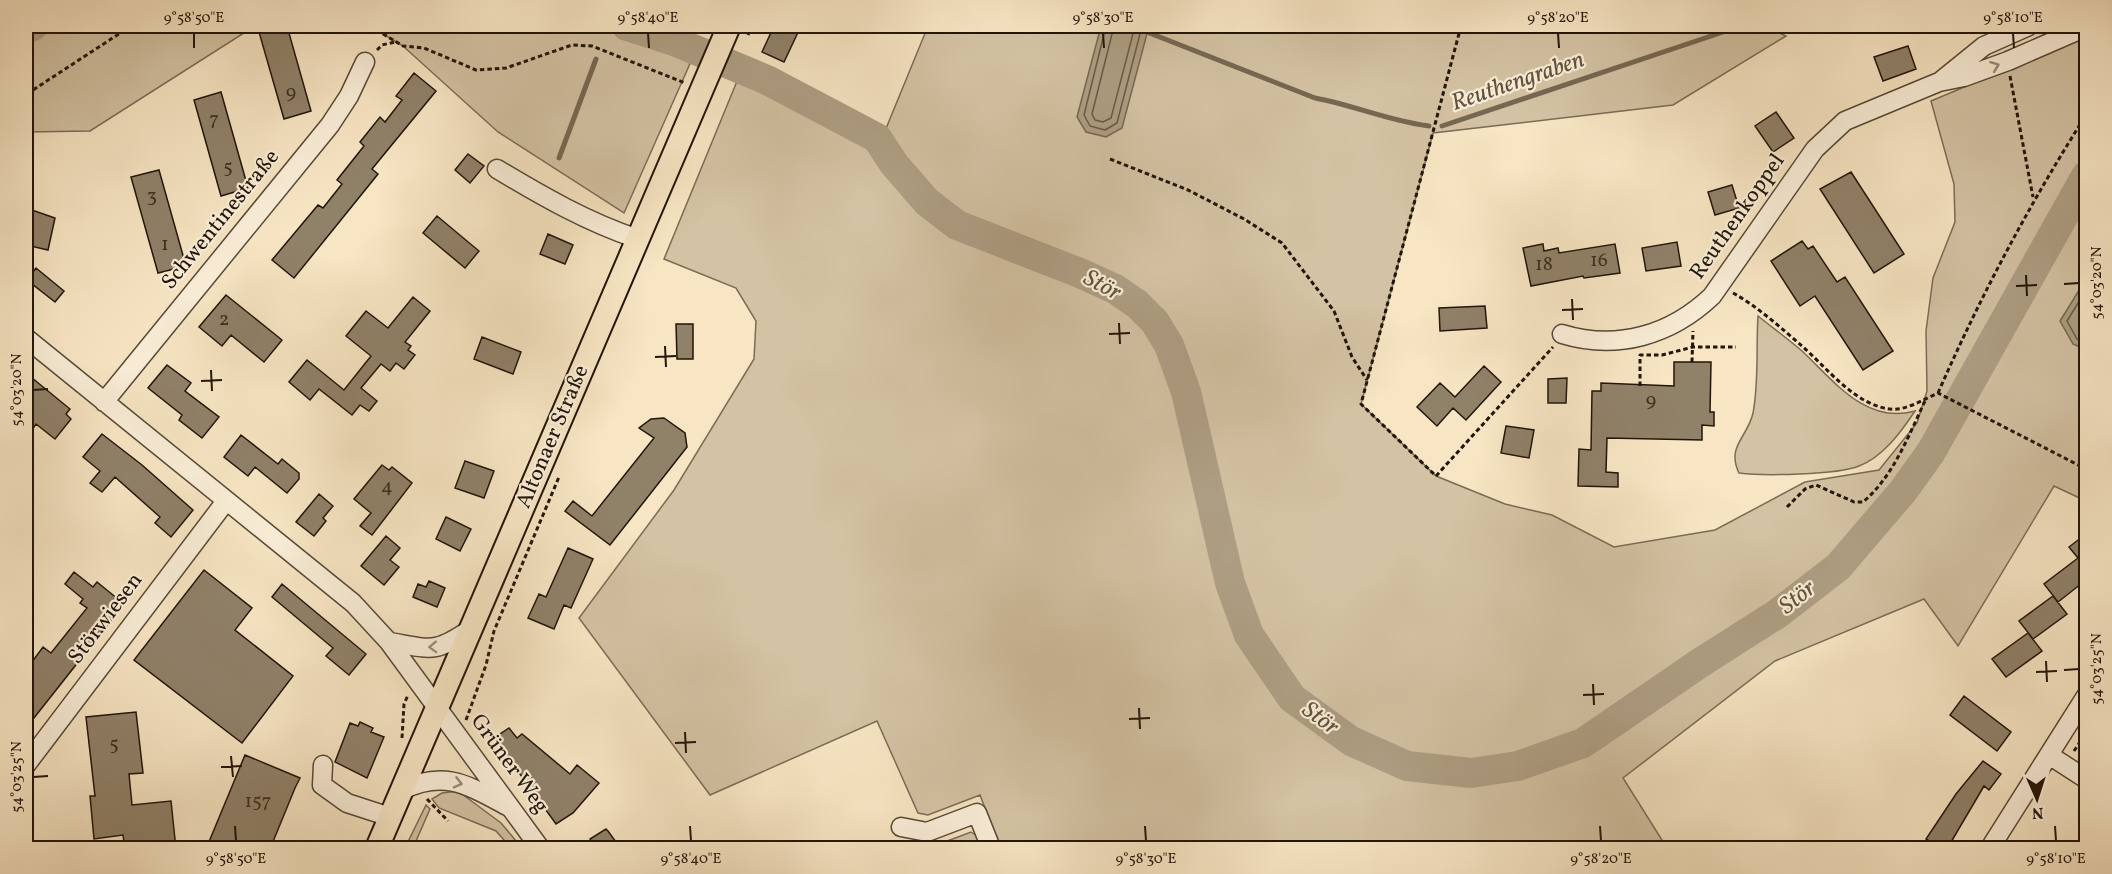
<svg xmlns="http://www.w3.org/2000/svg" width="2112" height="874" font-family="Vollkorn,serif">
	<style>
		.green { fill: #d3c2a3; stroke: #7a6c56; stroke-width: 1.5 }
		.water { fill: #ae9e83; stroke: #766752; stroke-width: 1.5 }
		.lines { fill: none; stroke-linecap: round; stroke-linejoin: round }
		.shore { stroke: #685a46; stroke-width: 1.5 }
		.stream { stroke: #766752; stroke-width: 5 }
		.river { stroke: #ae9e83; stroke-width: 30 }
		.building { fill: #908169; stroke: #211508; stroke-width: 1.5 }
		.minor-casing { stroke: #564937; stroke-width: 21 }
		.major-casing { stroke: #211508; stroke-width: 26 }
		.path { stroke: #211508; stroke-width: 3; stroke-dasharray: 4.5 3; stroke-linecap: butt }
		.minor { stroke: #faeed8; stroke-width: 18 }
		.major { stroke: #f7e5c3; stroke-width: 22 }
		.oneway { stroke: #988c7a }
		.ticks { fill: none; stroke: #211508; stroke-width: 2 }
		.labels { text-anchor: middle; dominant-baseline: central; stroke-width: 4.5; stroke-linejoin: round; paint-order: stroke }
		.number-label { font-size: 20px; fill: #3d3020 }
		.street-label { font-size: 22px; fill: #211508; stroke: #faeed8 }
		.water-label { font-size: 24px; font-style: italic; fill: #60533f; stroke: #faeed8 }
		.neatline { fill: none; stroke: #211508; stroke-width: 2 }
		.ticks-label { font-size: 15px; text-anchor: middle; fill: #211508 }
	</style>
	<rect width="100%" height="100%" fill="#f7e5c3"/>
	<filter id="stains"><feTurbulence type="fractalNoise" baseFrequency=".00333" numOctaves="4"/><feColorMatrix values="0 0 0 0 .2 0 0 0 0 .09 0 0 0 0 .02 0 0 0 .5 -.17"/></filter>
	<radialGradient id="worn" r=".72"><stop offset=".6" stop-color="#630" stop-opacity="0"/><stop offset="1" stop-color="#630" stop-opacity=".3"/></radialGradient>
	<path class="green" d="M26 26H255L90 131 26 132Z
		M370 26H659L700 41 624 213 498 132 403 46Z
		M925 26H1764L1786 36 1673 105 1433 133 1361 404 1436 476 1505 504 1552 515 1614 547 1715 530 1805 482 1879 470 1917 423 1927 391 1926 331 1933 278 1955 222 1954 184 1931 101 2086 36V501L2054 486 1958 646 1924 599 1775 661 1623 778 1667 848H1000L980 795 928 815 918 813 877 721 710 795 579 618 674 490 754 359 756 321 736 288 664 259 742 69 877 138 887 126 926 31Z
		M1758 316C1773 328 1788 339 1802 351 1834 381 1866 425 1915 411 1901 432 1883 457 1859 466 1837 475 1763 476 1739 473 1726 446 1748 437 1753 413 1759 383 1756 347 1758 316Z
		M458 791 501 823 522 848H511L496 831 439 808 432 799 442 793Z
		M426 805 430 809 413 848H405Z
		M971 832 977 836 982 848H935L934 846Z"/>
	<path class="water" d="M1101 26H1149L1122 128 1106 137 1086 132 1077 117Z
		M2086 279V350L2073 344 2060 321Z"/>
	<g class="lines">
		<path class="shore" d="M1106 26 1084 115 1090 126 1105 130 1117 123 1142 26
			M1114 26 1092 114 1095 120 1103 122 1111 118 1135 26
			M2086 290 2067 321 2077 339 2086 343"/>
		<path class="stream" d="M1147 32 1315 98C1354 105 1388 121 1429 126
			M1442 126 1741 26
			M559 158 596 59"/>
		<path class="river" d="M627 26 674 41 767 80 877 138 894 164 927 202 957 225 1080 273 1115 289 1137 304 1155 322 1169 345 1186 392 1230 583 1249 635 1292 698 1351 741 1407 766 1471 773 1518 766 1583 743 1700 663 1777 614 1838 567 1903 491 1931 452 2086 176
			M26 29 33 26"/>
	</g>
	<path class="building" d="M282 26H287L311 111 284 119 259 32Z
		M774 26H801L784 62 762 52Z
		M1908 46 1916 69 1883 81 1874 57Z
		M414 73 436 91 372 169 378 174 294 278 272 260 318 205 323 208 342 184 337 180 364 146 360 142 380 117 385 122 402 100 396 96Z
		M221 92 248 188 221 196 194 100Z
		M1776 112 1794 138 1773 152 1755 126Z
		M468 154 484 166 470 183 455 170Z
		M159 170 186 266 158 273 131 177Z
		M1851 172 1904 254 1874 273 1820 189Z
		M1732 185 1739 208 1715 215 1708 192Z
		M26 208 55 218 48 250 26 245Z
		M437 216 479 251 465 268 423 233Z
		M548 234 573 245 565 264 540 254Z
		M1802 241 1808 249 1813 246 1837 282 1845 277 1893 351 1863 370 1815 296 1800 306 1771 261Z
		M1677 242 1681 266 1646 271 1642 248Z
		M1543 244 1544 251 1558 248 1559 253 1615 244 1620 273 1584 278 1583 276 1531 286 1523 248Z
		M36 268 64 291 55 302 27 280Z
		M226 295 282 340 264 362 231 335 222 346 199 327Z
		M413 297 430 311 405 342 411 346 408 350 415 355 404 369 396 363 390 371 381 364 361 388 377 401 369 411 360 405 352 415 319 389 310 400 289 382 307 360 344 390 371 356 346 336 366 311 388 328Z
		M1485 306 1487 328 1440 331 1439 308Z
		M676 324H693V359H677Z
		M482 337 521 352 513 374 474 359Z
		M1674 362H1711L1710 412H1714V426L1702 425V440L1607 438 1606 472 1618 473V487L1578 486 1579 449 1591 450 1592 391H1601V383L1674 386Z
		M167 365 191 383 185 391 219 417 202 438 179 420 182 415 148 388Z
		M1484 366 1501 382 1466 420 1453 408 1437 426 1417 407 1440 383 1455 397Z
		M26 373 70 409 66 414 71 419 55 439 36 424 26 439Z
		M1567 378 1566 403H1548V379Z
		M664 418 685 433 687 447 610 545 565 511 573 501 592 516 654 438 639 428 651 419Z
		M1506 426 1534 430 1529 458 1501 453Z
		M102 434 142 465 193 510 171 537 155 523 160 517 115 477 102 492 90 483 100 471 83 457Z
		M241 435 278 464 282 459 299 473V479L287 493 255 467 248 476 224 457Z
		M465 461 494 471 484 498 455 488Z
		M382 465 389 470 392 467 412 483 372 535 360 526 371 513 354 499Z
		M319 494 333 506 323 518 326 521 314 536 296 522Z
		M446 517 471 529 460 551 436 539Z
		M2086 534V580L2058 602 2044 584 2078 558 2069 547Z
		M386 536 400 548 390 560 399 567 384 585 361 566Z
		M568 548 593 559 571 608 564 605 554 629 528 618 539 594 546 597Z
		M204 570 252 608 235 630 293 676 242 743 134 660Z
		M74 572 93 587 97 582 124 604 26 728V670L43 647 51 653 87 608 80 603 83 599 65 584Z
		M429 581 445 588 437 607 413 597 418 584 426 587Z
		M282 584 366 654 349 675 326 656 333 648 272 597Z
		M2053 596 2067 614 2033 639 2019 621Z
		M2028 633 2042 651 2006 677 1992 659Z
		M1964 696 2011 732 1997 751 1950 715Z
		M136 712 143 773 129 774 132 805 171 801 176 849H125L123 835 94 839 90 796H95L86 717Z
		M360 722 373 728 371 732 384 737 367 778 335 762 350 723 358 726Z
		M509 728 517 738 522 734 570 774 577 765 599 783 573 813 556 824 494 738Z
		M245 755 300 778 295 788 270 849H206Z
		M1983 761 2001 774 1989 790 1984 786 1947 849H1942L1926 839 1956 794Z
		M606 829 608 831 621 849H597L590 839Z"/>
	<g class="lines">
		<g class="minor-casing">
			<path id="minor" d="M1942 80 1984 46 2029 26
				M497 169C542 196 587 222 638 239
				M1562 334C1617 351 1671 335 1712 296L1815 149 1845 121 1939 82 1964 77 2008 61 2086 27
				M26 338 353 603 389 642 540 848
				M104 402 330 125 349 96 365 62
				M389 642C432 649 434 654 471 629
				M2049 755 2086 779
				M26 765 226 501
				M323 765 322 785 347 803 390 817
				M402 790C446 769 469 786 509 807
				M901 827 927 832 977 813 991 848
				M1990 848 2086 696"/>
		</g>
		<g class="major-casing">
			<path id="major" d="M377 848 729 26"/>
		</g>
		<path class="path" d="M370 26 403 46 424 48 476 70 506 68 572 45 592 46 685 83
			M1461 26 1361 404 1436 476 1553 347
			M748 35 752 26
			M377 50 382 45 395 42
			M2010 76 2033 197
			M26 91 33 90 131 26
			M1110 159 1188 190 1244 219 1282 243 1334 311 1352 357 1367 380
			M1733 293C1757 306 1781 328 1802 346 1827 368 1855 405 1890 409 1906 411 1924 399 1938 393L2086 469
			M1692 362 1693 331
			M1640 386V355H1662L1693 347H1736
			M1938 393C1981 295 2029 205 2086 115
			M1787 507 1805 489 1816 485 1854 502H1863C1894 476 1909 434 1926 399
			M466 720 486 665 494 631 559 477
			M402 738 404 704 408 695
			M2074 751 2086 733
			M427 799 448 821"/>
		<use href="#minor" class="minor"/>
		<use href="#major" class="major"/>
	</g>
	<defs><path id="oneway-chevron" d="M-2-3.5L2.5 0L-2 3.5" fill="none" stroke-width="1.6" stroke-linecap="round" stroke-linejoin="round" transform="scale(1.5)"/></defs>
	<g class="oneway">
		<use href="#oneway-chevron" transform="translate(1995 66) rotate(-21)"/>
		<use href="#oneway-chevron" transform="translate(433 647) rotate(178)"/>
		<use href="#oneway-chevron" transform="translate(458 783) rotate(14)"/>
	</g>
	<path class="ticks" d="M194 33V48M648 33 649 48M1103 33 1104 48M1558 33 1559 48M2013 33 2014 48M2026 275 2027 296M2064 284 2079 283M2016 286 2037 285M1572 299 1573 320M1562 310 1583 309M1119 323 1120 344M1109 334 1130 333M665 346 666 367M655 357 676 356M211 370 212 391M201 381 222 380M33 390 48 389M2046 661 2047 682M2064 670 2079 669M2036 672 2057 671M1593 684 1594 705M1583 695 1604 694M1139 708 1140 729M1129 719 1150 718M685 732 686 753M675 743 696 742M231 756 233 777M221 767 242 766M33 777 48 776M235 826 236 841M690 826 691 841M1145 826 1146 841M1600 826 1601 841M2055 826 2056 841"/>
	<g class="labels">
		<g class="number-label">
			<text x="291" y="93">9</text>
			<text x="214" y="120">7</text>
			<text x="228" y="168">5</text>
			<text x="152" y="197">3</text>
			<text x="165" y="245">1</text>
			<text x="1599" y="261">16</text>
			<text x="1544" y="265">18</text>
			<text x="224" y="320">2</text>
			<text x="1651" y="401">9</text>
			<text x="387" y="487">4</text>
			<text x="114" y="745">5</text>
			<text x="258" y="802">157</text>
		</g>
		<g class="street-label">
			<text transform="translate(1738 217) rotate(-55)">Reuthenkoppel</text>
			<text transform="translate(221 220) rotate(-51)">Schwentinestraße</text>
			<text transform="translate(553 437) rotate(-67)">Altonaer Straße</text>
			<text transform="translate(106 619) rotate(-53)">Störwiesen</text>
			<text transform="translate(509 764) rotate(54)">Grüner Weg</text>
		</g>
		<g class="water-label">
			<text transform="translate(1518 82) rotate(-19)">Reuthengraben</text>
			<text transform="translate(1102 286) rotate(28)">Stör</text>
			<text transform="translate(1798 598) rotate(-38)">Stör</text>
			<text transform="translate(1320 719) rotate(36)">Stör</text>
		</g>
	</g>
	<rect width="2112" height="874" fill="none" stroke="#f7e5c3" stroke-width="66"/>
	<g transform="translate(2037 799) rotate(177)" stroke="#faeed8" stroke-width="4.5" paint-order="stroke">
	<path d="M0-4.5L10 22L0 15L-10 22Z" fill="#211508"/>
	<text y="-9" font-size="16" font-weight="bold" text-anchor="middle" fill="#211508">N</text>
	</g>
	<rect x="33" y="33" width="2046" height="808" class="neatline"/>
	<g class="ticks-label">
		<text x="194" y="22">9°58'50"E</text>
		<text x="648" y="22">9°58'40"E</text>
		<text x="1103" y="22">9°58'30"E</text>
		<text x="1558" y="22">9°58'20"E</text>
		<text x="2013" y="22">9°58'10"E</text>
		<text transform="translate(2096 283) rotate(-90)" y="5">54°03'20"N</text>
		<text transform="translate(16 390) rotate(-90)" y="5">54°03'20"N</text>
		<text transform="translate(2096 669) rotate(-90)" y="5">54°03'25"N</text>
		<text transform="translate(16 777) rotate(-90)" y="5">54°03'25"N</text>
		<text x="236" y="863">9°58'50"E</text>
		<text x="691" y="863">9°58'40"E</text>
		<text x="1146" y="863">9°58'30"E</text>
		<text x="1601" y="863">9°58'20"E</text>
		<text x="2056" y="863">9°58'10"E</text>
	</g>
	<rect width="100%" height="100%" filter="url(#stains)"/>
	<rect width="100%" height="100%" fill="url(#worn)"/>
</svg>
